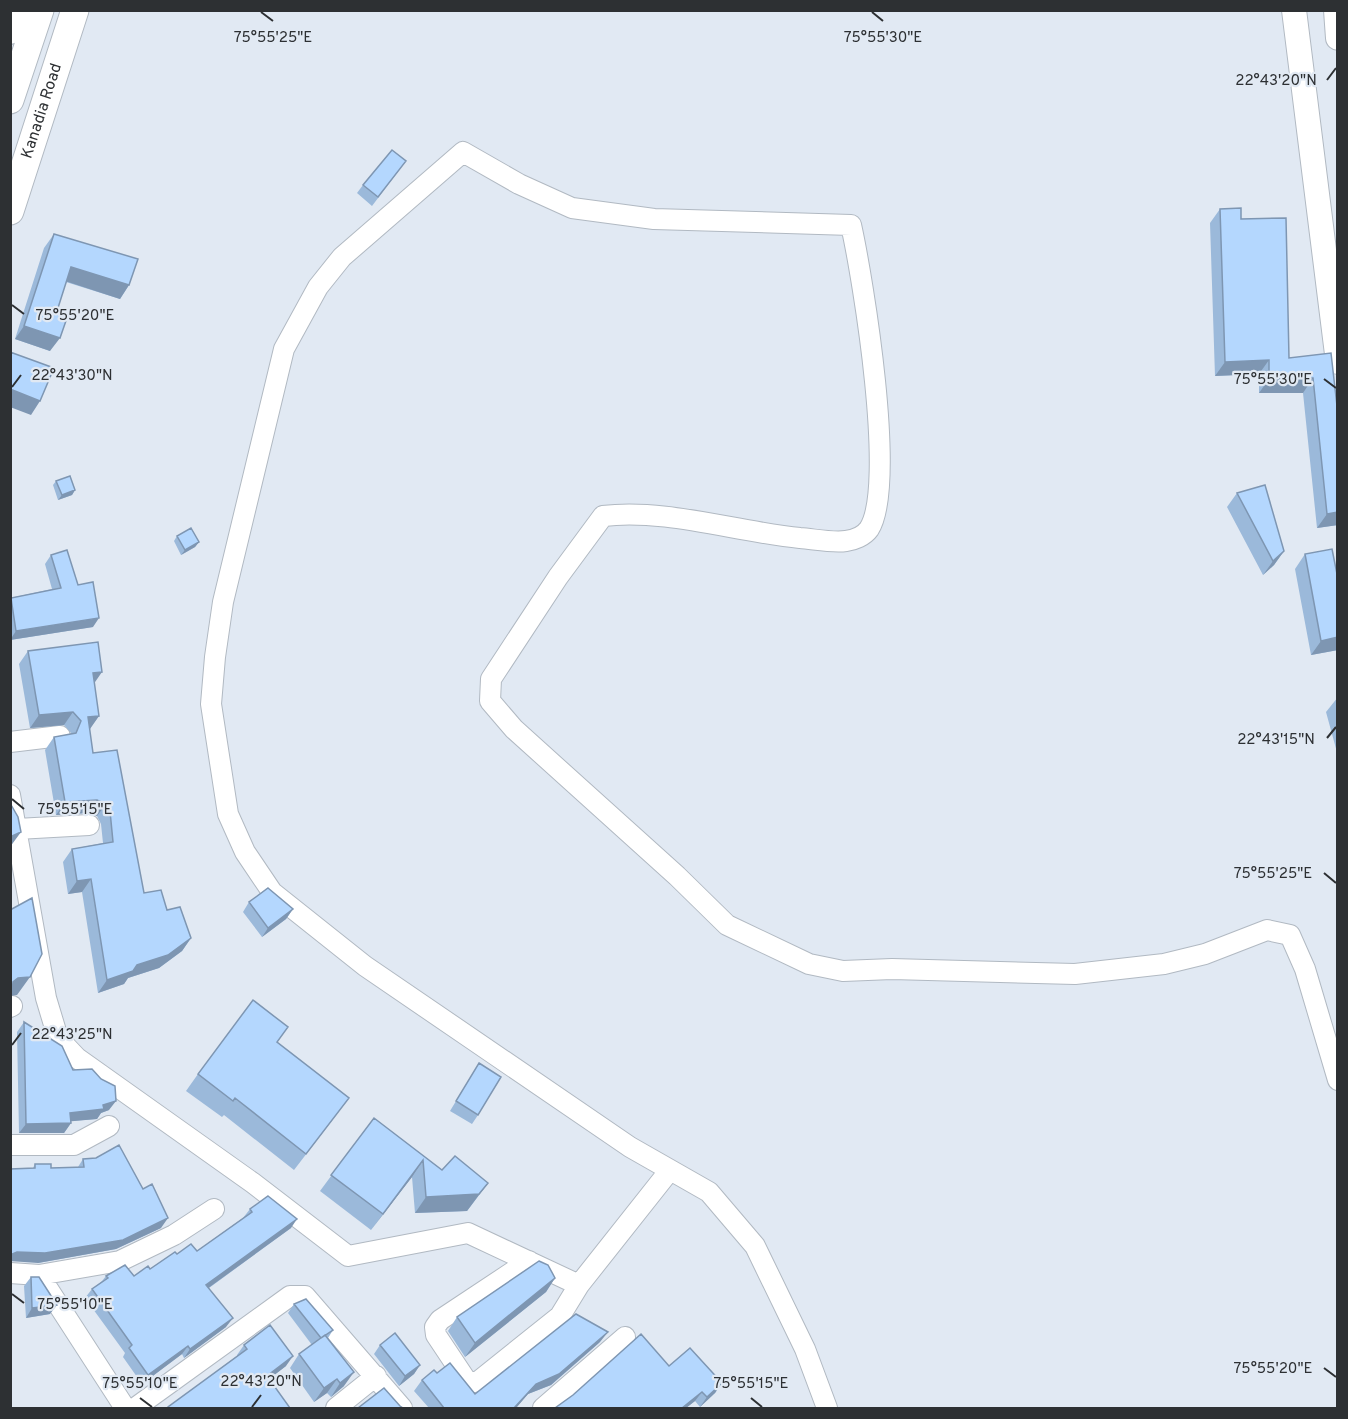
<svg xmlns="http://www.w3.org/2000/svg" width="1348" height="1419" font-family="Overpass,sans-serif">
	<style>
		.lines { fill: none; stroke-linecap: round; stroke-linejoin: round }
		.minor-casing { stroke: #b1b9c2; stroke-width: 22 }
		.tertiary-casing { stroke: #b1b9c2; stroke-width: 26 }
		.secondary-casing { stroke: #b1b9c2; stroke-width: 29 }
		.minor { stroke: #fff; stroke-width: 20 }
		.tertiary { stroke: #fff; stroke-width: 24 }
		.secondary { stroke: #fff; stroke-width: 27 }
		.wall { fill: #9bb9da }
		.shaded-wall { fill: #7e96b2 }
		.building { fill: #b4d7fe; stroke: #7e96b2; stroke-width: 1.5 }
		.ticks { fill: none; stroke: #2d3033; stroke-width: 2 }
		.labels { text-anchor: middle; dominant-baseline: central; stroke-width: 4.5; stroke-linejoin: round; paint-order: stroke }
		.street-label { font-size: 16px; fill: #2d3033; stroke: #e1e9f3 }
		.ticks-label { font-size: 15px; text-anchor: middle; fill: #2d3033; stroke: #e1e9f3; stroke-width: 4.5; stroke-linejoin: round; paint-order: stroke }
	</style>
	<rect width="100%" height="100%" fill="#e1e9f3"/>
	<g class="lines">
		<g class="minor-casing">
			<path id="minor" d="M10 742 60 736
				M10 795 46 998 58 1038 77 1058 253 1183 348 1256 468 1233 579 1285
				M17 829 89 825
				M10 1007 12 1006
				M10 1145H74L109 1126
				M529 1261 440 1320 435 1327 436 1335 466 1380 474 1382 480 1380 560 1316 579 1285 670 1170
				M10 1273 39 1275 125 1408
				M39 1275 120 1261 174 1235 214 1209
				M135 1408 290 1296H305L402 1408
				M336 1408 376 1376
				M543 1408 625 1337
				M827 1408 805 1349 755 1246 709 1192 630 1147 365 966 272 892 245 852 228 814 211 704 215 657 223 602 284 349 318 287 342 257 463 152 519 184 572 208 654 219 851 225C863 279 897 486 869 529 864 536 854 540 846 541 832 543 814 539 800 538 737 532 664 508 603 516L558 577 491 679 490 701 514 729 677 876 727 925 809 964 843 971 892 969 1075 974 1164 964 1205 954 1267 930 1290 935 1305 969 1338 1080"/>
		</g>
		<g class="tertiary-casing">
			<path id="tertiary" d="M1294 10 1338 362
				M1336 10 1338 38
				M10 32 18 10"/>
		</g>
		<g class="secondary-casing">
			<g id="secondary">
				<path d="M10 100 40 10"/>
				<path id="s1" d="M10 211 75 10"/>
			</g>
		</g>
		<use href="#minor" class="minor"/>
		<use href="#tertiary" class="tertiary"/>
		<use href="#secondary" class="secondary"/>
	</g>
	<path class="wall" d="M400 169 372 206 357 193 363 185Z
		M1220 209 1241 219 1289 358 1331 353 1338 415V525L1317 528 1303 393H1259V374L1215 376 1210 223Z
		M54 234 129 285 120 299 66 282 57 311 50 351 15 339 44 248Z
		M56 481 75 490 72 495 58 500 53 485Z
		M1237 493 1284 551 1274 565 1263 575 1227 507Z
		M177 536 199 542 195 547 181 555 174 541Z
		M1305 554 1338 579V650L1311 655 1295 569Z
		M51 555 78 585 93 627 10 640V598L52 589 45 564Z
		M28 651 94 683 99 716 89 729 93 753 144 893 167 910 191 938 182 951 159 968 128 978 124 984 98 993 82 892 68 894 63 862 72 849 103 843 101 824 97 816 88 813 56 815 45 750 54 737 72 734 64 725 30 728 19 664Z
		M1338 697V756L1326 712Z
		M249 902 293 909 286 919 262 937 243 912Z
		M24 1022 73 1070 109 1110 101 1113 97 1119 71 1121V1123L64 1133H19L17 1032Z
		M277 1042 337 1114 294 1170 224 1115 222 1117 186 1091 198 1074Z
		M479 1063 478 1115 472 1124 450 1111Z
		M374 1118 442 1170 488 1183 467 1211 415 1213 412 1177 371 1230 320 1191Z
		M83 1159 161 1228 116 1249 38 1263 33 1168 35 1164 51 1168 78 1167Z
		M250 1209 291 1228 209 1288 226 1327 184 1358 182 1354 142 1384 123 1357 125 1353 85 1298 92 1289 102 1281 106 1276H134L150 1269 177 1254 197 1251 243 1218Z
		M31 1277 50 1314 26 1318 24 1286Z
		M555 1278 546 1292 465 1357 448 1331 457 1317Z
		M294 1304 333 1330 328 1338 344 1386 331 1397 327 1393 314 1402 290 1368 299 1354 312 1345 288 1313Z
		M600 1342 551 1385 528 1394 516 1408H429L414 1391 422 1380 475 1394Z
		M244 1345 286 1366 269 1379 290 1408H167L237 1356V1355Z
		M380 1345 420 1365 414 1374 399 1386 374 1354Z
		M669 1366 722 1383 715 1393 700 1407 695 1401 686 1408H555Z"/>
	<path class="shaded-wall" d="M71 267 129 285 120 299 62 280Z
		M24 326 60 338 50 351 15 339Z
		M1269 360 1259 374 1215 376 1225 362Z
		M1313 378 1303 393H1259L1269 379Z
		M10 389 40 401 31 415 10 407Z
		M75 490 72 495 58 500 62 495Z
		M1338 512V525L1317 528 1327 514Z
		M199 542 195 547 181 555 185 550Z
		M1284 551 1274 565 1263 575 1273 561Z
		M99 618 93 627 10 640 16 631Z
		M1338 637V650L1311 655 1321 641Z
		M102 672 93 685V673Z
		M73 712 64 725 30 728 39 715Z
		M99 716 90 729 79 730 88 717Z
		M97 800 106 804 97 816 88 813 56 815 65 802Z
		M21 832 10 847V837Z
		M91 879 82 892 68 894 77 881Z
		M293 909 286 919 262 937 268 928Z
		M191 938 182 951 159 968 128 978 124 984 98 993 107 980Z
		M30 977 17 995 10 996V986L13 982 18 978Z
		M116 1101 109 1110 101 1113 97 1119 63 1122 70 1113 103 1105Z
		M71 1123 64 1133H19L26 1124Z
		M423 1160 412 1177 371 1230 383 1214Z
		M488 1183 467 1211 415 1213 426 1197Z
		M168 1218 161 1228 116 1249 38 1263 10 1261V1255L17 1252Z
		M297 1219 291 1228 200 1294 206 1285Z
		M555 1278 546 1292 465 1357 475 1343Z
		M57 1305 50 1314 26 1318 32 1308Z
		M233 1318 226 1327 184 1358 190 1349Z
		M608 1332 600 1342 551 1385 528 1394 516 1408H503Z
		M188 1346 182 1354 142 1384 148 1375Z
		M293 1356 286 1366 260 1386 267 1376Z
		M420 1365 414 1374 399 1386 405 1376Z
		M354 1372 344 1386 331 1397 340 1383Z
		M337 1379 327 1393 314 1402 324 1388Z
		M722 1383 715 1393 700 1407 707 1397Z
		M702 1392 695 1401 686 1408H682Z"/>
	<path class="building" d="M392 150 406 161 378 197 363 185Z
		M1241 208V219L1286 218 1289 358 1331 353 1338 415V512L1327 514 1313 378 1269 379V360L1225 362 1220 209Z
		M54 234 138 259 129 285 71 267 57 311 68 315 60 338 24 326Z
		M10 352 54 368 40 401 10 389Z
		M70 476 75 490 62 495 56 481Z
		M1265 485 1284 551 1273 561 1237 493Z
		M191 528 199 542 185 550 177 536Z
		M1332 549 1338 579V637L1321 641 1305 554Z
		M67 550 78 585 93 582 99 618 16 631 11 598 61 588 51 555Z
		M98 642 102 672 93 673 99 716 88 717 93 753 117 750 144 893 161 890 167 910 180 907 191 938 168 955 137 965 133 971 107 980 91 879 77 881 72 849 113 842 110 811 106 804 97 800 65 802 54 737 76 733 81 721 73 712 39 715 28 651Z
		M10 803 18 817 21 832 10 837Z
		M268 888 293 909 268 928 249 902Z
		M32 898 42 954 30 977 18 978 13 982 12 991H10V910Z
		M253 1000 288 1027 277 1042 349 1098 306 1154 235 1098 233 1101 198 1074Z
		M24 1022 62 1046 73 1070 92 1069 101 1079 115 1086 116 1101 103 1105 104 1109 70 1113 71 1123 26 1124Z
		M479 1063 501 1077 478 1115 456 1101Z
		M374 1118 442 1170 455 1156 488 1183 479 1194 426 1197 423 1160 383 1214 331 1175Z
		M119 1145 143 1189 152 1184 168 1218 123 1240 45 1253 17 1252 10 1255V1169L35 1168V1164H51V1168L84 1167 83 1159 96 1158Z
		M268 1196 297 1219 206 1285 233 1318 190 1349 188 1346 148 1375 129 1348 132 1345 92 1289 108 1278 106 1276 125 1265 134 1276 148 1266 150 1269 175 1252 177 1254 191 1244 197 1251 252 1212 250 1209Z
		M539 1261 548 1265 555 1278 475 1343 457 1317Z
		M31 1277H39L57 1305 32 1308Z
		M306 1299 333 1330 321 1338 294 1304Z
		M576 1314 608 1332 559 1374 536 1384 514 1408H444L422 1380 434 1370 437 1373 450 1363 475 1394Z
		M270 1325 293 1356 267 1376 290 1408H168V1407L247 1349 244 1345Z
		M395 1333 420 1365 405 1376 380 1345Z
		M641 1334 669 1366 690 1348 722 1383 707 1397 702 1392 682 1408H555L573 1395Z
		M325 1335 354 1372 340 1383 337 1379 324 1388 299 1354Z
		M384 1388 400 1406 403 1408H358Z"/>
	<path class="ticks" d="M261 12 273 21M872 12 883 21M1327 80 1336 68M12 305 24 314M1324 379 1336 388M12 387 21 375M1327 738 1336 727M12 799 24 809M1324 873 1336 883M12 1045 21 1033M12 1294 24 1303M1324 1368 1336 1377M140 1398 152 1407M751 1398 762 1407M252 1407 261 1395"/>
	<g class="labels">
		<g class="street-label">
			<text stroke="none"><textPath href="#s1" startOffset="105">Kanadia Road</textPath></text>
		</g>
	</g>
	<g class="ticks-label">
		<text x="273" y="42">75°55'25"E</text>
		<text x="883" y="42">75°55'30"E</text>
		<text x="1276" y="85">22°43'20"N</text>
		<text x="75" y="320">75°55'20"E</text>
		<text x="72" y="380">22°43'30"N</text>
		<text x="1273" y="384">75°55'30"E</text>
		<text x="1276" y="744">22°43'15"N</text>
		<text x="75" y="814">75°55'15"E</text>
		<text x="1273" y="878">75°55'25"E</text>
		<text x="72" y="1039">22°43'25"N</text>
		<text x="75" y="1309">75°55'10"E</text>
		<text x="1273" y="1373">75°55'20"E</text>
		<text x="261" y="1386">22°43'20"N</text>
		<text x="140" y="1388">75°55'10"E</text>
		<text x="751" y="1388">75°55'15"E</text>
	</g>
	<rect width="1348" height="1419" fill="none" stroke="#2d3033" stroke-width="24"/>
</svg>
